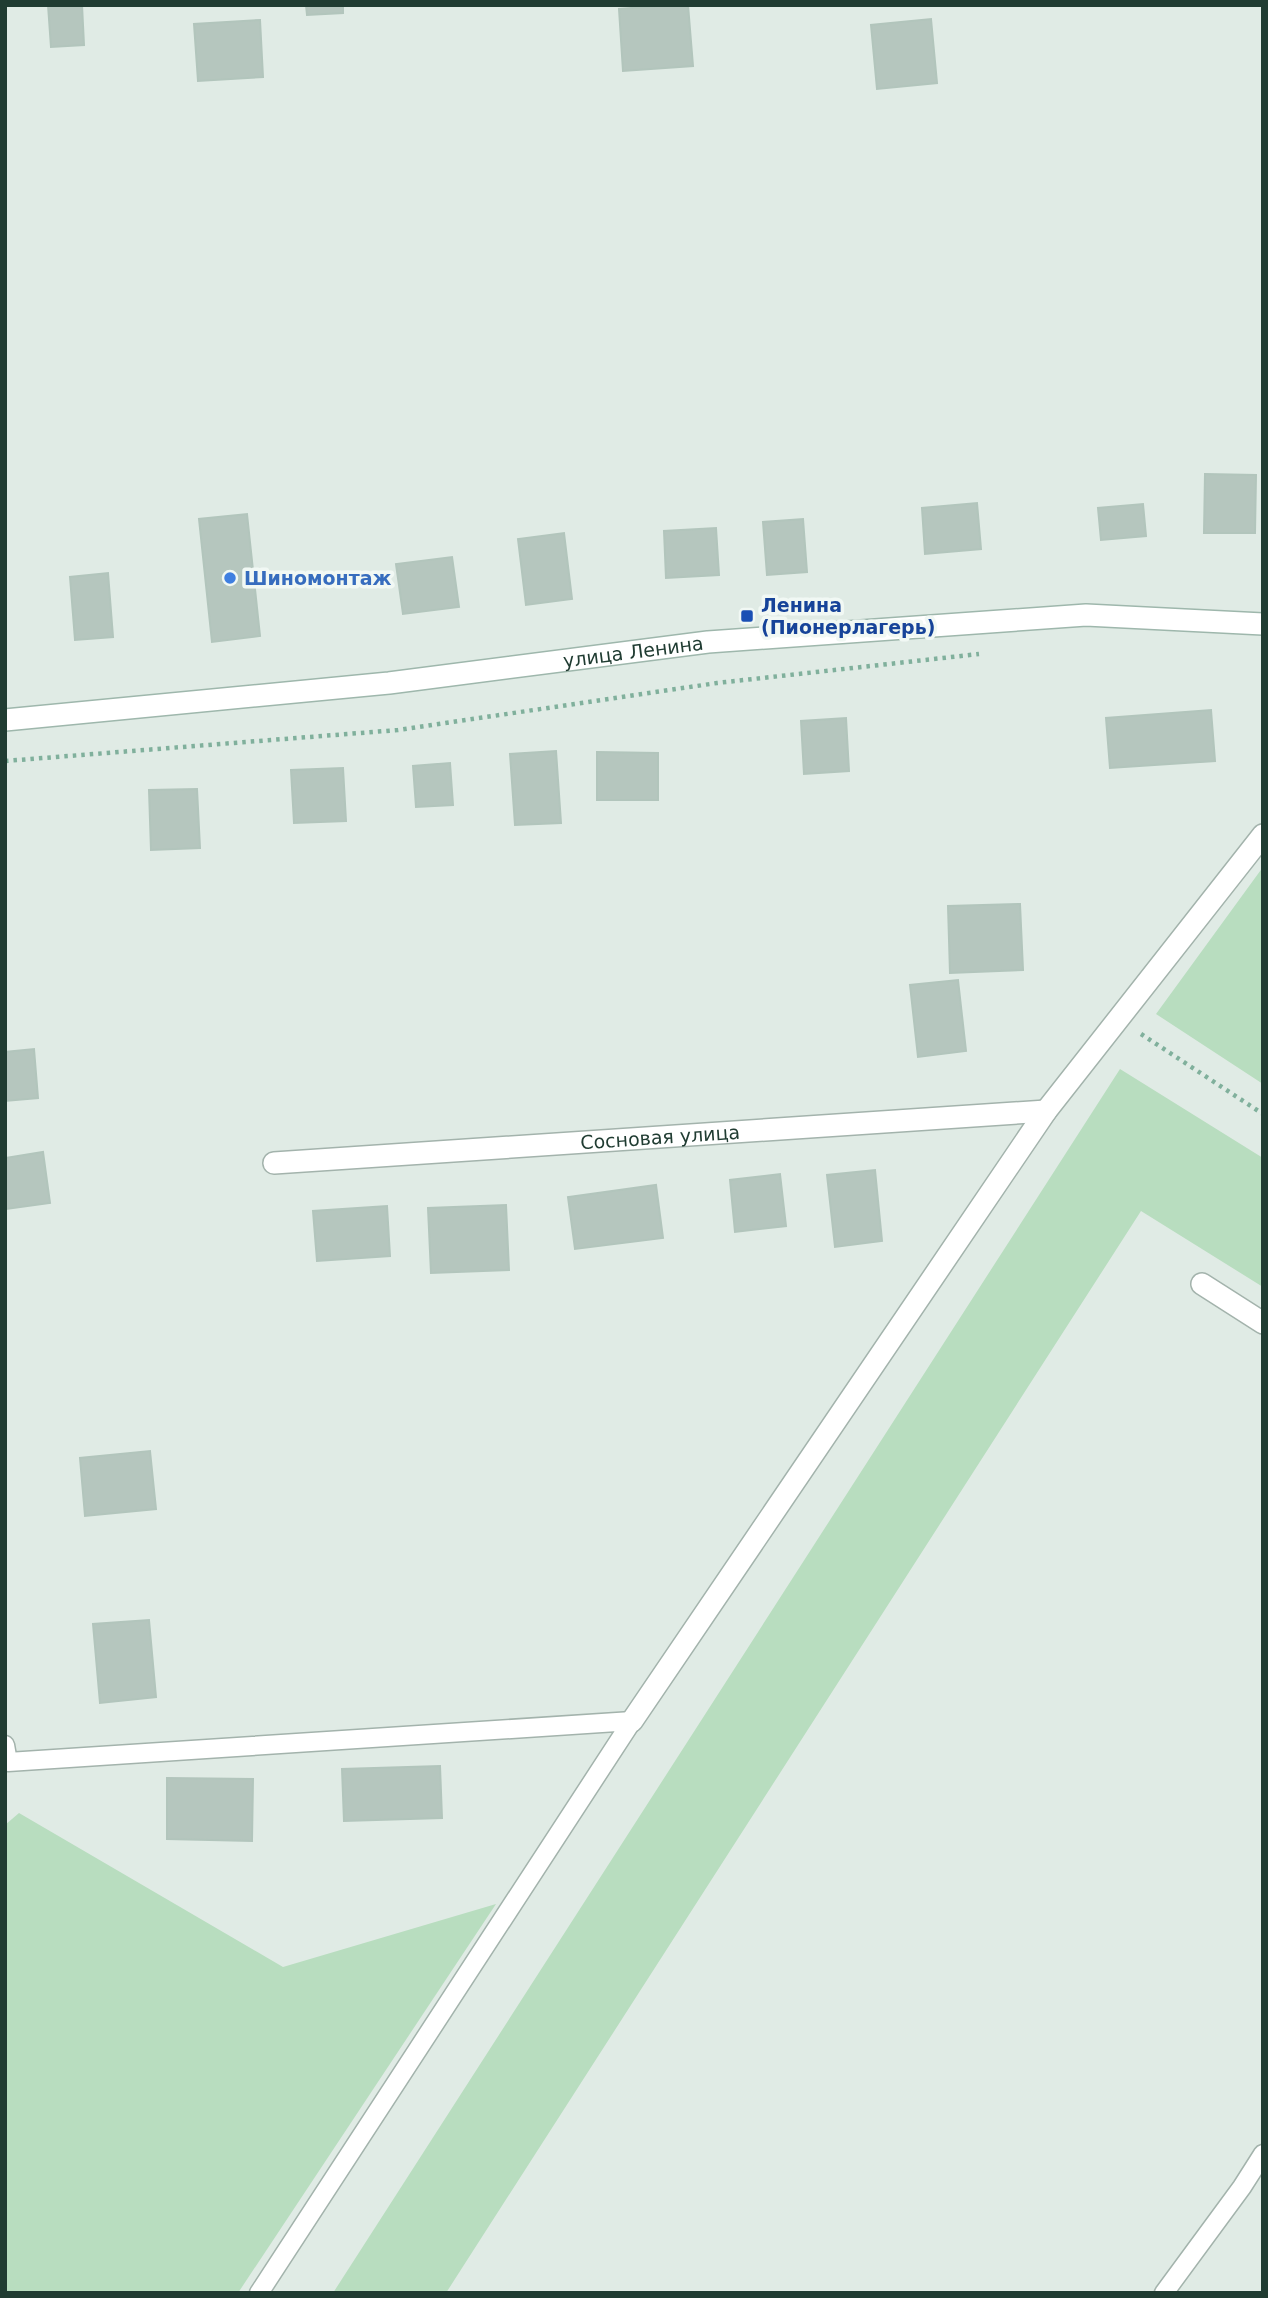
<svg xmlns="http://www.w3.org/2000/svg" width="1268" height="2298" font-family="'DejaVu Sans',sans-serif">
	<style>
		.green { fill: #b8ddbf }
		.building { fill: #b5c6be; stroke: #b2c5bc; stroke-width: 2 }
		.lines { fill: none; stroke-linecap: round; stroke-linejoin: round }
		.lane-casing { stroke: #a3b3ac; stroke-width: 21 }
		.street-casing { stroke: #a3b3ac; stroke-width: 24 }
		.secondary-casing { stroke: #9eb7ac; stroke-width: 24 }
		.path { stroke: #80b09c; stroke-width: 4.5; stroke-dasharray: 3.5 5; stroke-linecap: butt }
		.lane { stroke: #fff; stroke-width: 18 }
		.street { stroke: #fff; stroke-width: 21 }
		.secondary { stroke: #fff; stroke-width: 21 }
		.shop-dot { fill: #3f7fe0; stroke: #f1f8f4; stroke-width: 2.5 }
		.transit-dot { fill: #1a4fb4; stroke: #f1f8f4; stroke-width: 2.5 }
		.labels { text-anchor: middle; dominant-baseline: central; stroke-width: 7; stroke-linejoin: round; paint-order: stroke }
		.shop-label { font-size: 19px; font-weight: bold; fill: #366cbe; stroke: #f1f8f4; text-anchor: start }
		.transit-label { font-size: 19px; font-weight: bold; fill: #164399; stroke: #f1f8f4; text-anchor: start }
		.street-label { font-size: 19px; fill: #203c32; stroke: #f1f8f4 }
	</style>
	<rect width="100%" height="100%" fill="#e0ebe5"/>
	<path class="green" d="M1263 867V1084L1156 1014Z
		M1120 1069 1263 1158V1287L1141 1211 446 2293H333Z
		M19 1813 283 1967 496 1904 238 2293H5V1825Z"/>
	<path class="building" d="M48 5H82L84 45 51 47Z
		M306 5H343V13L307 15Z
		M670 5H688L693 66 623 71 619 9Z
		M931 19 937 83 877 89 871 25Z
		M260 20 263 77 198 81 194 24Z
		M1205 474 1256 475 1255 533H1204Z
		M977 503 981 549 925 554 922 508Z
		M1143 504 1146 536 1101 540 1098 508Z
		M247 514 260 636 212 642 199 519Z
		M803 519 807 572 767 575 763 522Z
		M716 528 719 575 666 578 664 531Z
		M564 533 572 599 526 605 518 539Z
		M452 557 459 607 403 614 396 564Z
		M108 573 113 637 75 640 70 577Z
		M1211 710 1215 761 1110 768 1106 718Z
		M846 718 849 771 804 774 801 721Z
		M556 751 561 823 515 825 510 754Z
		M597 752 658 753V800H597Z
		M450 763 453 805 416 807 413 766Z
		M343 768 346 821 294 823 291 770Z
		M197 789 200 848 151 850 149 790Z
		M1020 904 1023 970 950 973 948 906Z
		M958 980 966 1051 918 1057 910 985Z
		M34 1049 38 1098 5 1101V1052Z
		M43 1152 50 1203 5 1209V1158Z
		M875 1170 882 1241 835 1247 827 1175Z
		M780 1174 786 1226 735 1232 730 1180Z
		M656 1185 663 1238 575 1249 568 1197Z
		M506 1205 509 1270 431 1273 428 1208Z
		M387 1206 390 1256 317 1261 313 1211Z
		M150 1451 156 1509 85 1516 80 1458Z
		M149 1620 156 1697 100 1703 93 1624Z
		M440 1766 442 1818 344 1821 342 1769Z
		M167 1778 253 1779 252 1841 167 1839Z"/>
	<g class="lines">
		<g class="lane-casing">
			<path id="lane" d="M5 1745 8 1762 632 1721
				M259 2293 632 1721
				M1164 2293 1242 2187 1263 2154"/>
		</g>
		<g class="street-casing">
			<g id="street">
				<path id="s1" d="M274 1163 1046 1111"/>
				<path d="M1202 1284 1263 1323"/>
				<path d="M632 1721 1046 1111 1263 835"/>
			</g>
		</g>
		<g class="secondary-casing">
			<g id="secondary">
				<path id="s2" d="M5 720 389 683 708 642 1086 615 1263 624"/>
			</g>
		</g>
		<path class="path" d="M5 761 398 730 717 683 979 654
			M1141 1034 1263 1114"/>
		<use href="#lane" class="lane"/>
		<use href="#street" class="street"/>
		<use href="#secondary" class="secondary"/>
	</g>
	<circle class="shop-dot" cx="230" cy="578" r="7"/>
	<rect class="transit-dot" x="740" y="609" width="14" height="14" rx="3.5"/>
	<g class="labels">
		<g class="shop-label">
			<text x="244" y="578">Шиномонтаж</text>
		</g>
		<g class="transit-label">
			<text x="761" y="605">Ленина<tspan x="761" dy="22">(Пионерлагерь)</tspan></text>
		</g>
		<g class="street-label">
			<text stroke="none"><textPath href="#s2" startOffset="632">улица Ленина</textPath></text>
			<text stroke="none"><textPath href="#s1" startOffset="387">Сосновая улица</textPath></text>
		</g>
	</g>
	<rect width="1268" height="2298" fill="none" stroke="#203c32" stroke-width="14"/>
</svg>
